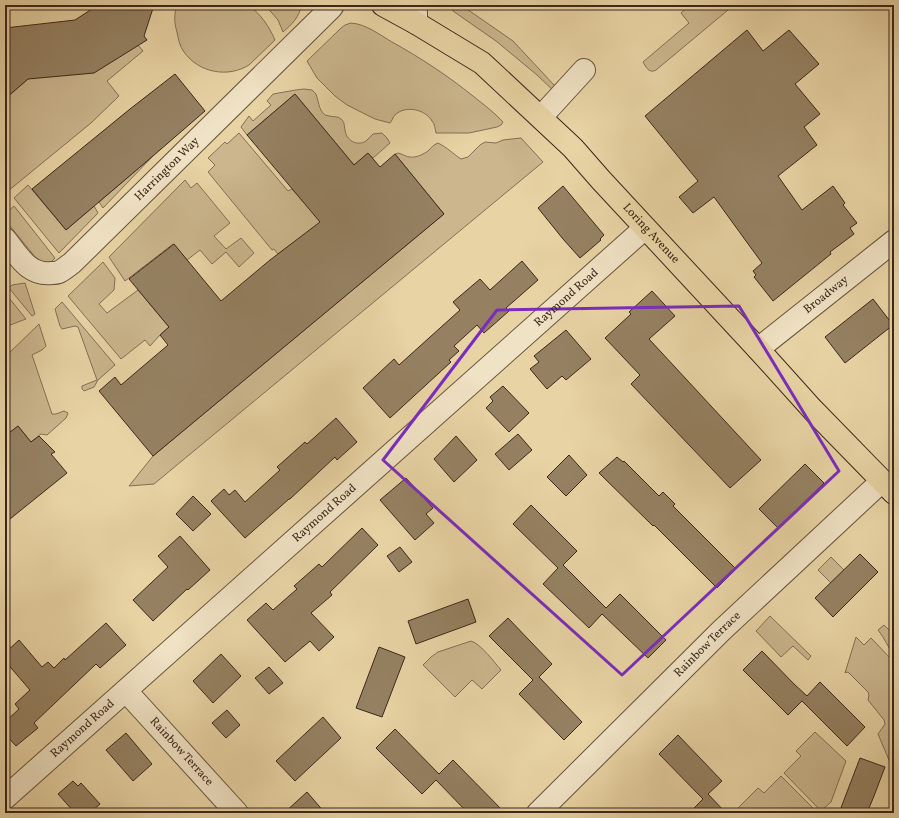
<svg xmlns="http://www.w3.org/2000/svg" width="899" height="818" font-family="Vollkorn,serif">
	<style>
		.green { fill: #cbb68d; stroke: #836f54 }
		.building { fill: #958162; stroke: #3b281a }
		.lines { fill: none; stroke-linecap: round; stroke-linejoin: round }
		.minor-casing { stroke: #66533c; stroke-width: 24 }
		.highway-casing { stroke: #3b281a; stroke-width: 24 }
		.minor { stroke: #f0e2c4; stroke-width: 22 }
		.highway { stroke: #e8d3a4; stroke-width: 22 }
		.marked { fill: none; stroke: #7b2cbf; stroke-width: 3; stroke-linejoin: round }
		.labels { text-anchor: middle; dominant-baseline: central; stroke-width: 3; stroke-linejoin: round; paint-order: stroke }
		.street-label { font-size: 12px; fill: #3b281a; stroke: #f0e2c4 }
	</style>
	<rect width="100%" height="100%" fill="#e8d3a4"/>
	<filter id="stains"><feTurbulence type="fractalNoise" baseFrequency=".005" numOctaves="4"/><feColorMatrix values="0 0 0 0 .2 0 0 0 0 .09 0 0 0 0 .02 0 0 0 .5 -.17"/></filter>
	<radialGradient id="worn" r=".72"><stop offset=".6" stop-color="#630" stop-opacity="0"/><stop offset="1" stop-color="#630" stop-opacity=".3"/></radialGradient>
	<path class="green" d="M177 5H249C261 15 269 26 275 40L249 65C228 78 199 73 184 52 180 47 178 38 177 32 174 23 174 13 177 5Z
		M265 5H301C300 17 291 25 283 32L278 20Z
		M452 5H463L464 7 513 41 554 85H556L557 94 537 75 496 41 453 11 452 9Z
		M690 5H734L656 70C649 74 646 67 643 62L689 23 681 13Z
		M351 23C366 24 380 35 392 42 421 58 448 76 473 96 484 105 494 112 503 122L501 125 497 127 469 133H436C435 129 435 124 432 121 425 109 405 105 395 115 393 117 392 121 390 123L375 119 347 105 335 96 317 78 307 61 340 29 345 25Z
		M138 45 143 51 107 81 119 96 91 123 8 191 5 186V99L28 79Z
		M304 89 312 90 316 94C319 102 319 115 329 116 333 117 338 116 341 119 345 122 344 126 345 130 346 140 357 147 366 141 368 139 371 136 373 134L382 133 387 138 390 143 373 158 368 153 354 165 295 94 247 135 241 127 249 116 253 121 271 105 267 101 273 94 296 90Z
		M239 133 288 191 292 189 321 222 278 254 274 249 272 250 208 172 215 165 208 158 225 142 227 144Z
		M521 138 543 162 154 484 129 486 153 456 444 214 395 154 398 153C402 154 407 157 410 157 416 158 424 154 428 151 432 147 433 145 438 143 448 148 452 153 461 159L468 157 480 145 485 142 496 143 503 140Z
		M153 156 103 208 99 202Z
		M185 180 191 188 197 183 230 223 214 236 226 249 241 238 254 253 239 267 226 252 212 264 200 250 187 260 173 244 125 281 109 257Z
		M28 185 66 230 94 206 98 213 59 253 14 198Z
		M14 206 55 258 50 263 42 262 36 258 5 220V214Z
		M103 262 115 278 114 290 99 304 107 313 138 290 169 327 160 335 150 346 145 340 121 359 68 296Z
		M25 283 35 314 32 316 9 288 12 285Z
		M5 293 26 319 5 327Z
		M62 302 115 365 98 380 94 387 84 391 82 389V386L97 380 78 327 75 326 62 329 60 326 55 309Z
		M39 324 46 346 42 350 32 355 52 414H56L64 411 68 413 66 418 47 435 41 434 31 442 18 426 5 436V357Z
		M831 557 844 570 831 583 818 570Z
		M770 616 811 656 808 660 793 646 781 657 756 631Z
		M884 625 894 635V654C887 647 885 638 878 630Z
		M856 637 864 645 871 638 894 662V772L878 734 885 724 884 720 868 700 869 695 868 692 849 673 847 672 845 673Z
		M471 641C481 644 494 662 501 670L482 689 472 680 455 697 423 665 431 657 438 652Z
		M815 732 846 761 831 802 821 811 784 773 801 756 796 751Z
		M781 776 818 813H744L738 808 758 788 764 793Z"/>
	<path class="building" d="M98 5H154L144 36 147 40 94 73 28 79 5 99V28L75 20Z
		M747 30 763 51 789 30 819 64 795 84 820 114 804 127 817 145 778 176 802 210 833 186 845 203 843 205 857 223 850 228 854 234 830 252 831 254 773 301 754 277 756 275 753 271 762 263 714 197 693 213 679 197 698 181 645 116Z
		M175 74 205 111 153 156 66 230 32 189 130 109Z
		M295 94 354 165 368 153 380 167 395 154 444 214 153 456 99 391 115 377 121 385 168 345 160 335 169 327 129 279 174 244 221 301 270 260 320 222 247 135Z
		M563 186 604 235 600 239 601 240 580 258 563 239 538 208Z
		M522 261 538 280 506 308 509 311 484 333 477 325 454 346 459 351 449 360 451 362 390 418 363 388 394 359 399 365 460 310 453 302 480 279 490 290Z
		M652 291 675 316 649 339 761 460 730 488 631 384 640 375 605 338 631 314 629 312Z
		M873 299 893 325 845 363 825 337Z
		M566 330 591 359 566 380 562 376 547 389 530 369 539 362 534 356Z
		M503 386 529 413 509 432 486 408 493 401 490 397Z
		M336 418 357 442 337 460 335 457 290 499H289L245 538 211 501 224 489 229 495 235 490 245 502 280 470 277 467 305 442 307 444Z
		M18 426 31 442 39 436 55 452 51 454 67 473 5 523V436Z
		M518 434 532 450 509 470 495 454Z
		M456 436 477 460 454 482 434 459Z
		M569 455 587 475 566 496 547 477Z
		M617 457 623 462 624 461 659 496 663 492 675 504 673 506 736 569 717 588 654 525 653 526 599 473Z
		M805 464 824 483 778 528 759 509Z
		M406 478 433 508 426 514 434 523 415 540 380 500Z
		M193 496 211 514 193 531 176 514Z
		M531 505 577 551 563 565 606 608 620 594 666 640 648 658 602 614 589 628 543 584 558 568 513 524Z
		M362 528 378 545 330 592 332 595 311 613 334 637 319 651 310 641 285 662 247 620 266 603 273 610 297 589 294 586 319 564 322 567Z
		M180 536 210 570 188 590 187 589 153 621 133 600 168 567 158 556Z
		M400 547 412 562 399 572 387 556Z
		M860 554 878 572 833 617 815 598Z
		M468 599 476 622 416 644 408 621Z
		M508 618 552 664 539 677 582 722 564 740 519 694 533 680 489 636Z
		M106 623 126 645 100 668 96 664 34 723 38 728 16 746 5 734V722L19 709 15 704 30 690 5 661V653L19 640 42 667 48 662 54 668 64 658 65 660Z
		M379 647 405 657 382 717 356 708Z
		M762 651 794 684 807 696 820 682 865 727 847 746 802 701 788 715 743 670Z
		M221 654 241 676 213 703 193 681Z
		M269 667 283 683 269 694 255 678Z
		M227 710 240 725 226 738 212 723Z
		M323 717 341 738 295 781 276 761Z
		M395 729 439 774 453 760 505 813H468L436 780 422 794 376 748Z
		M126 733 152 764 133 781 106 750Z
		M678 735 722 781 708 794 726 813H689L703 799 659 754Z
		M860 758 885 767 874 796 867 813H839Z
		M73 781 78 786 81 783 100 804 90 813H75L58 794Z
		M307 792 325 813H284Z"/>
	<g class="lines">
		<g class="minor-casing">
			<g id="minor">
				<path d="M416 5V23"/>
				<path d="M541 117 584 70"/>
				<path id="s1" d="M5 239C18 255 28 276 52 273 54 273 57 273 59 272 63 270 68 266 72 263L331 8 333 5"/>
				<path id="s2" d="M758 349 894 241"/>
				<path id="s3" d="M126 691 237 813"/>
				<path id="s4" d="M5 798 645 228"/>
				<path id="s5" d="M538 813 722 630 882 481"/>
			</g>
		</g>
		<g class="highway-casing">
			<g id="highway">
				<path id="s6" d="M383 5 416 23 482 63 573 148 601 180 758 349 813 410 894 493"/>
			</g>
		</g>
		<use href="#minor" class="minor"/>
		<use href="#highway" class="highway"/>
	</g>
	<path class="marked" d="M739 306 839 471 622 675 383 460 497 310Z"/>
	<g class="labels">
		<g class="street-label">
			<text stroke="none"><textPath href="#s1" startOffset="218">Harrington Way</textPath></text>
			<text stroke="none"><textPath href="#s6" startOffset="355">Loring Avenue</textPath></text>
			<text stroke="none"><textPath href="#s2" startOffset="87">Broadway</textPath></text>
			<text stroke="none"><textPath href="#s4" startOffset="752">Raymond Road</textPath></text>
			<text stroke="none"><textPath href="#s4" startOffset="428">Raymond Road</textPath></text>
			<text stroke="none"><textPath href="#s5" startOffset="239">Rainbow Terrace</textPath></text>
			<text stroke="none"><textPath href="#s4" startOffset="104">Raymond Road</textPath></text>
			<text stroke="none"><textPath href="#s3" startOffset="82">Rainbow Terrace</textPath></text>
		</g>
	</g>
	<rect width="899" height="818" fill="none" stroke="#e8d3a4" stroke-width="20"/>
	<rect x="6" y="6" width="887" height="806" fill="none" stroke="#3b281a" stroke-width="2"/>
	<rect x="10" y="10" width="879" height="798" fill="none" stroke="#3b281a"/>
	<rect width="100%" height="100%" filter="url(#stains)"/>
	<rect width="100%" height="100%" fill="url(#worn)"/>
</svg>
